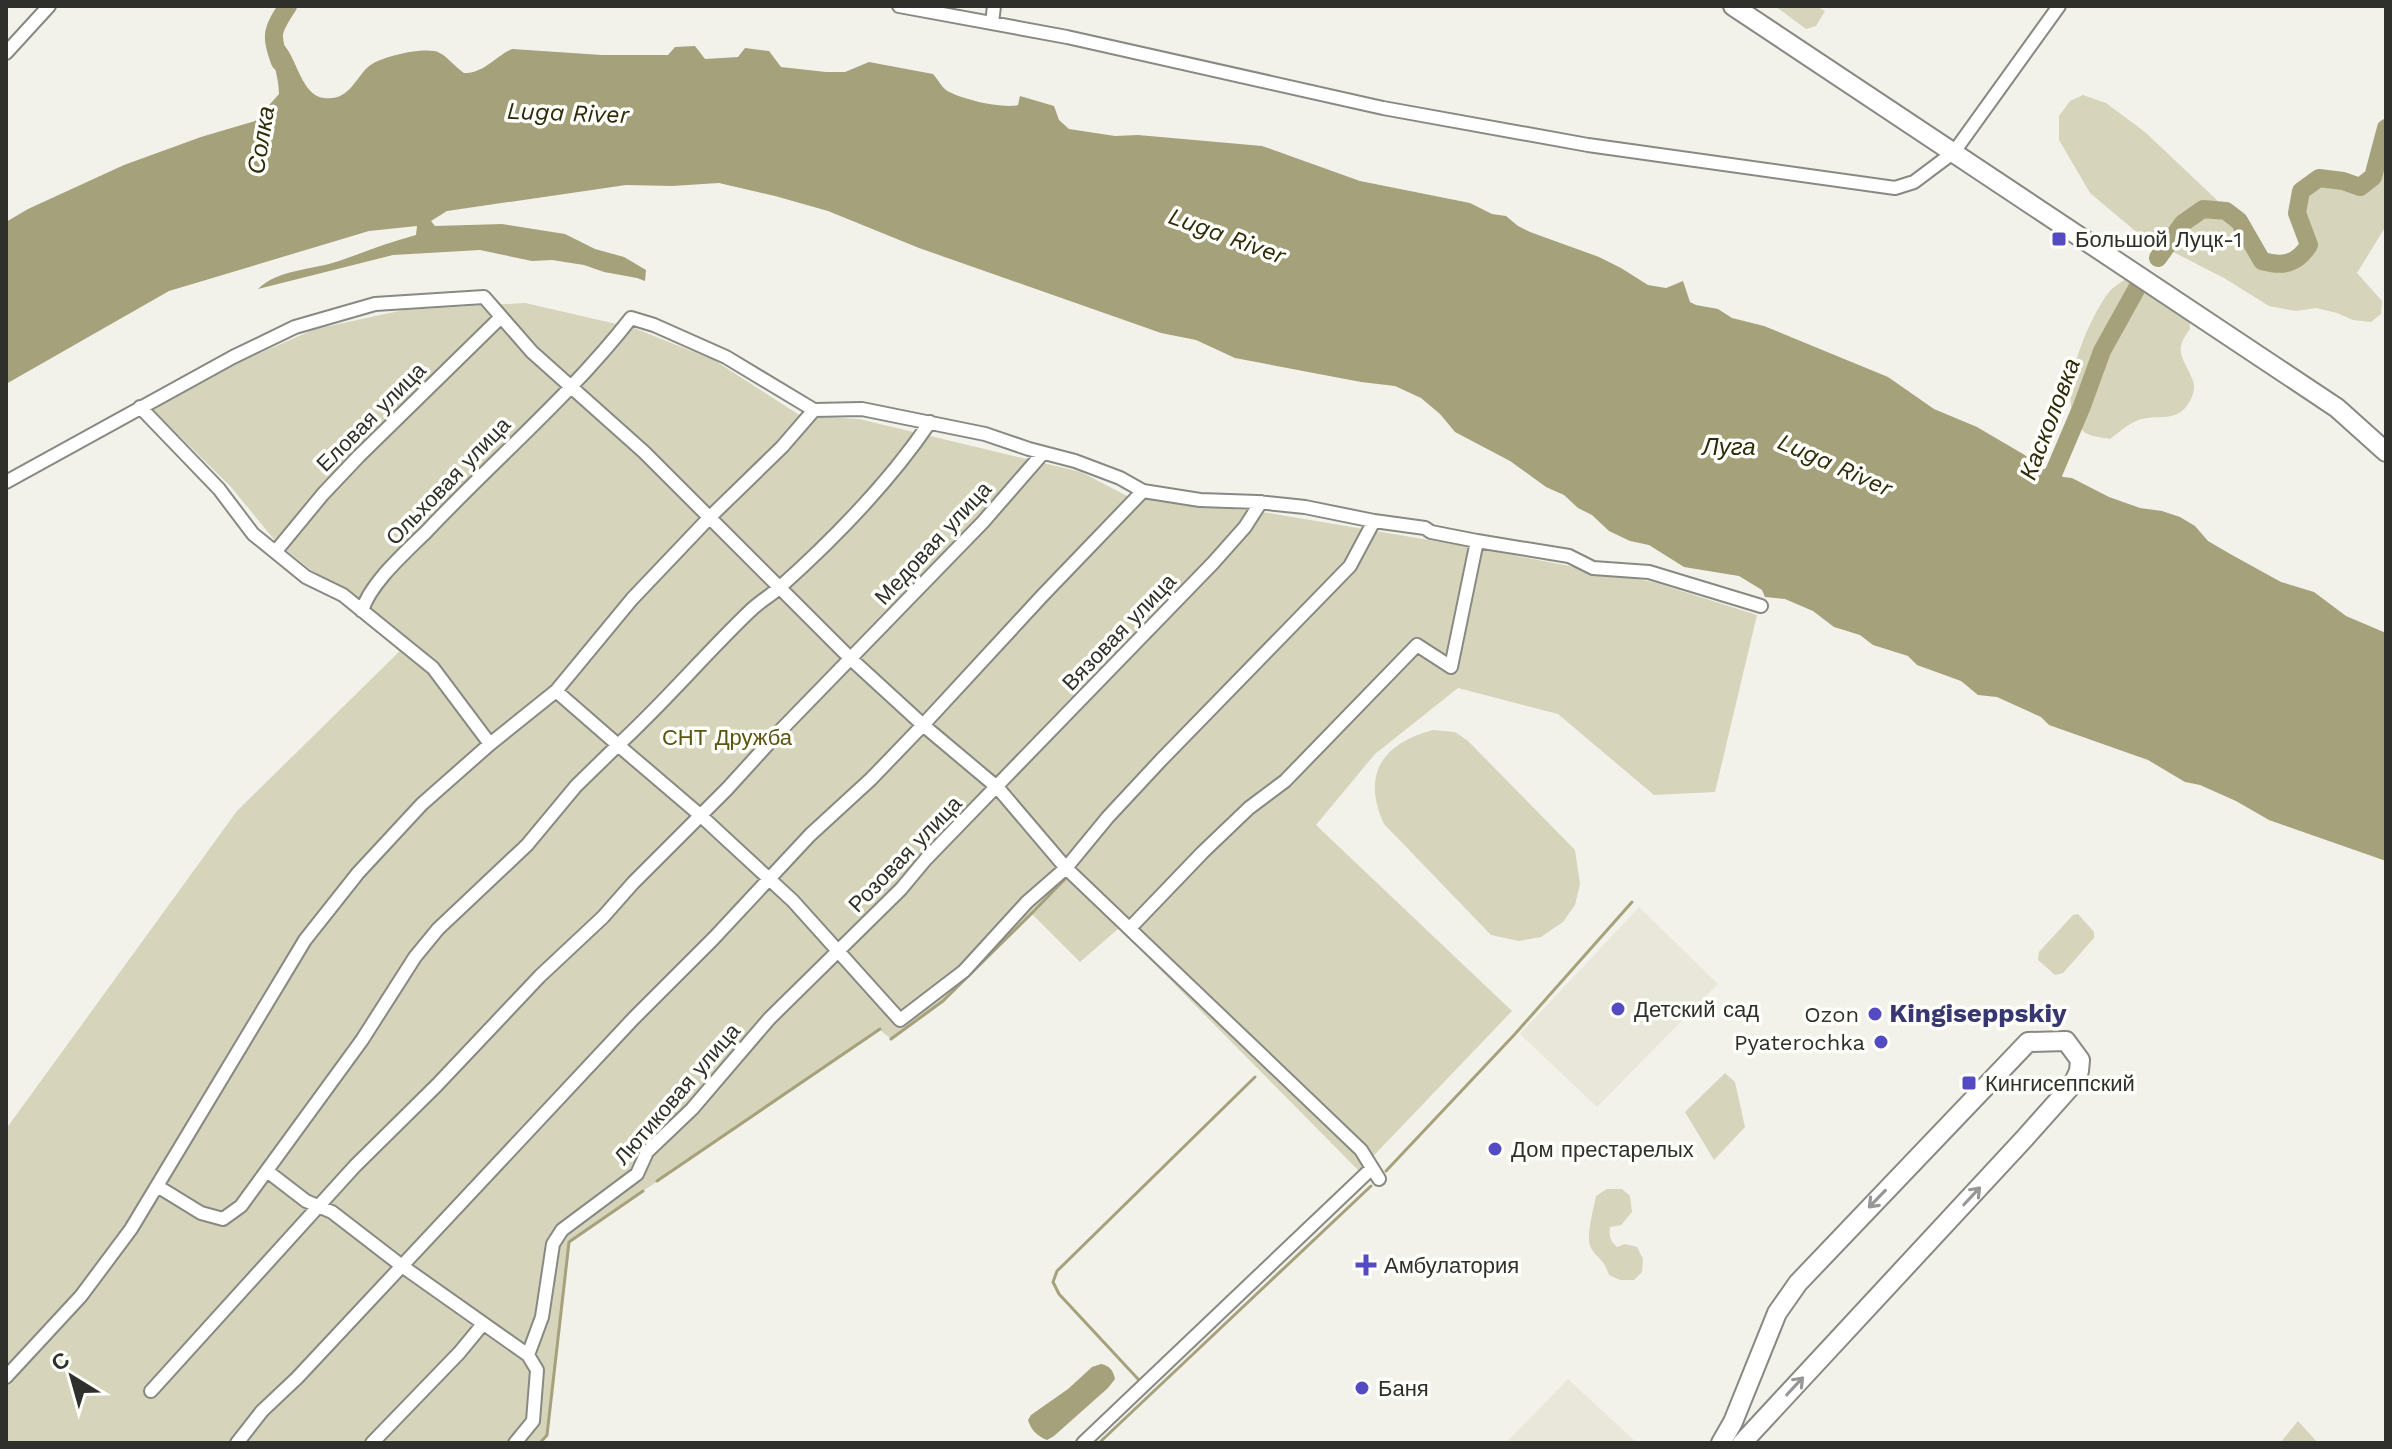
<svg xmlns="http://www.w3.org/2000/svg" width="2392" height="1449" font-family="'Work Sans',sans-serif">
	<style>
		.built { fill: #e8e7d9 }
		.green { fill: #d6d4ba }
		.water { fill: #a5a17b }
		.lines { fill: none; stroke-linecap: round; stroke-linejoin: round }
		.stream { stroke: #a5a17b; stroke-width: 3 }
		.river { stroke: #a5a17b; stroke-width: 18 }
		.street-casing { stroke: #898983; stroke-width: 16 }
		.secondary-casing { stroke: #898983; stroke-width: 22 }
		.street { stroke: #fff; stroke-width: 12 }
		.secondary { stroke: #fff; stroke-width: 18 }
		.oneway { stroke: #979796 }
		.poi-dot { fill: #544ac2; stroke: #fffffb; stroke-width: 3 }
		.labels { text-anchor: middle; dominant-baseline: central; stroke-width: 7; stroke-linejoin: round; paint-order: stroke }
		.poi-label { font-size: 22px; fill: #2f2f2c; stroke: #fffffb; text-anchor: start }
		.street-label { font-size: 22px; fill: #2f2f2c; stroke: #fffffb }
		.park-label { font-size: 22px; fill: #5b5412; stroke: #fffffb }
		.water-label { font-size: 24px; font-style: italic; fill: #2e2b09; stroke: #fffffb }
		.quarter-label { font-size: 26px; font-weight: bold; fill: #383772; stroke: #fffffb }
	</style>
	<rect width="100%" height="100%" fill="#f2f2eb"/>
	<path class="built" d="M1639 907 1718 984 1597 1107 1520 1034Z
		M1568 1379 1637 1443H1506Z"/>
	<path class="green" d="M1775 6H1816L1825 11 1816 26 1806 29Z
		M2083 95 2106 103 2145 132 2239 221 2262 261C2282 267 2297 263 2309 245L2297 213 2301 191 2319 178 2343 181 2360 187 2373 177 2386 128V226L2357 273 2382 301 2381 314 2371 322 2353 320 2337 313 2316 308 2296 311 2269 306 2224 278 2140 235 2090 193 2059 140V116L2070 101Z
		M2124 280 2132 281 2189 319 2190 329C2172 353 2184 357 2193 381 2195 387 2194 392 2191 399 2178 426 2157 412 2136 421 2127 425 2118 433 2110 439 2100 437 2088 437 2081 429 2053 400 2088 319 2109 292 2113 287 2119 284 2124 280Z
		M525 303 634 328 714 360 801 416 859 419 1081 472 1129 497 1269 513 1471 547 1653 582 1757 615 1715 792 1654 795 1558 714 1458 688 1375 754 1316 825 1512 1011 1359 1171 1119 928 1080 962 1032 914 943 1001 891 1039 879 1029 569 1242 547 1435 540 1443H6V1129L237 811 410 641 359 598 311 570 276 542 231 487 153 410 242 361 315 329 404 310Z
		M1433 730 1455 732 1468 741 1575 850 1580 884 1575 905 1563 922 1541 937 1519 941 1491 935 1384 824C1361 774 1383 743 1433 730Z
		M2078 914 2094 932V938L2063 973 2055 975 2038 960 2039 952 2073 915Z
		M1725 1073 1735 1082 1745 1127 1714 1160 1685 1112Z
		M1607 1189H1622L1630 1196 1632 1212 1621 1225 1610 1227C1609 1236 1610 1241 1617 1247L1625 1244 1637 1247 1643 1259 1642 1272 1634 1280H1620L1609 1275C1603 1257 1599 1261 1591 1248 1585 1238 1594 1208 1596 1196Z
		M2298 1421 2318 1443H2280Z"/>
	<path class="water" d="M272 40C275 41 282 43 284 45 297 59 302 96 324 98 349 101 354 80 368 67 378 57 419 48 434 51 444 52 455 67 464 73 485 73 494 57 512 49L602 55H668L675 47 695 46 705 59 738 57 745 48 769 51 781 67 826 72H845L869 62 933 74C937 78 941 86 946 90 959 99 1003 109 1018 105L1020 96 1054 106 1059 120 1069 129 1115 136 1138 135 1262 146 1360 181 1470 203 1492 214 1506 216 1518 226 1530 232 1599 257 1621 268 1648 285 1666 288 1683 281 1690 302 1696 305 1718 309 1732 318 1764 326 1888 377 1934 409 1977 427 2023 454 2032 460 2036 469 2042 470 2055 464 2058 474 2063 477 2072 478 2109 497 2140 508 2162 511 2180 517 2195 526 2208 541 2232 555 2281 582 2314 592 2346 616 2386 633V861L2269 820 2236 801 2200 785 2185 782 2148 760 2049 725 2041 717 1997 697 1978 695 1961 681 1917 665 1908 656 1873 645 1860 635 1834 627 1813 611 1785 599 1765 597 1762 590 1739 576 1684 567 1649 545 1630 541 1609 531 1592 515 1578 508 1564 495 1546 487 1510 461 1455 432 1440 414 1421 398 1395 386 1361 382 1235 358 1196 340 1161 333 919 248 828 211 775 196 719 183 672 186 626 185 447 211 431 221 435 226 502 224 565 234 595 249 624 257 646 270 645 281 637 278 604 272 584 265 552 260 532 261 480 250 393 255 258 289C278 269 313 270 339 261 365 252 389 242 416 235L417 226 369 231 169 291 6 384V222L28 209 124 165 201 137 255 121 279 94C279 75 270 58 272 40Z
		M1101 1364C1110 1366 1113 1370 1115 1379L1108 1388 1054 1436 1047 1440C1037 1436 1031 1430 1028 1420L1031 1415 1068 1389 1092 1367Z"/>
	<g class="lines">
		<path class="stream" d="M891 1039 943 1001 1032 913 1065 879
			M1386 1171 1515 1034 1632 902
			M657 1181 880 1029
			M1138 1379 1059 1294 1053 1282 1057 1271 1255 1077
			M540 1443 547 1435 569 1242 643 1191
			M1099 1443 1371 1186"/>
		<path class="river" d="M280 62C270 34 272 30 288 6
			M2158 258 2183 223 2203 209 2226 211 2239 221 2262 261C2283 267 2297 264 2309 245L2297 213 2301 191 2319 178 2343 181 2360 187 2373 177 2386 128
			M2048 486 2082 406 2102 351 2137 288"/>
		<g class="street-casing">
			<path id="street" d="M899 6 1067 37 1383 108 1588 145 1895 188 1914 182 1954 152 2059 6
				M992 23 994 6
				M6 53 49 6
				M140 407 219 489 253 534 306 577 343 595 433 668 490 744
				M930 422C888 484 835 538 779 588 770 596 759 602 750 611 705 654 665 702 618 745L700 815 793 901 900 1020 964 971 1027 902 1066 868 1108 817 1162 759 1350 566 1374 521 1425 528 1431 532 1477 541 1451 667 1417 645 1285 781 1249 808 1203 852 1130 928
				M6 482 233 357 295 327 375 304 484 297 532 352 644 452 851 659 923 725 998 788 1066 868 1361 1150 1379 1179
				M1477 541 1569 556 1593 568 1649 572 1761 606
				M276 551 323 494 359 456 501 317
				M362 611C370 583 406 552 427 531 494 460 571 395 631 318L654 325 726 357 814 410 862 409 985 434 1029 449 1075 461 1120 478 1143 491
				M267 1171 306 1201 332 1212 402 1266 528 1355 537 1370 533 1421 515 1443
				M157 1186 201 1213 223 1219 241 1206 362 1040 415 957 438 929 527 845 576 786 618 745 556 691
				M528 1355 542 1317 553 1244 562 1230 637 1174 647 1152 692 1109 769 1019 901 889 926 859 1213 563 1245 527 1261 502
				M6 1377 81 1296 131 1229 305 940 358 873 422 804 490 744 556 691 632 599 709 518 782 447 814 410
				M151 1391 355 1166 437 1085 540 976 603 917 633 883 727 789 779 732 983 522 1043 453
				M237 1443 262 1411 297 1378 634 1018 714 938 810 835 871 779 923 725 1043 595 1143 491 1200 500 1257 502 1305 507 1374 521
				M372 1443 459 1353 483 1324
				M1083 1443 1371 1169"/>
		</g>
		<g class="secondary-casing">
			<path id="secondary" d="M1733 6 2337 408 2386 452
				M1721 1443 1733 1422 1777 1313 1798 1283 2028 1042 2066 1041 2080 1060 2079 1071 2073 1084 2024 1139 1742 1443"/>
		</g>
		<use href="#street" class="street"/>
		<use href="#secondary" class="secondary"/>
	</g>
	<defs><path id="oneway-shaft" d="M-6 0H5M1.5-3L5.5 0L1.5 3" fill="none" stroke-width="1.6" stroke-linecap="round" stroke-linejoin="round" transform="scale(2)"/></defs>
	<g class="oneway">
		<use href="#oneway-shaft" transform="translate(1972 1196) rotate(-47)"/>
		<use href="#oneway-shaft" transform="translate(1877 1199) rotate(134)"/>
		<use href="#oneway-shaft" transform="translate(1795 1386) rotate(-47)"/>
	</g>
	<g class="poi-dot">
		<rect x="2051" y="231" width="16" height="16" rx="4"/>
		<circle cx="1618" cy="1009" r="8"/>
		<circle cx="1875" cy="1014" r="8"/>
		<circle cx="1881" cy="1042" r="8"/>
		<rect x="1961" y="1075" width="16" height="16" rx="4"/>
		<circle cx="1495" cy="1149" r="8"/>
		<path d="M1362 1253h8v8h8v8h-8v8h-8v-8h-8v-8h8z"/>
		<circle cx="1362" cy="1388" r="8"/>
	</g>
	<g class="labels">
		<g class="poi-label">
			<text x="2075" y="239">Большой Луцк-1</text>
			<text x="1634" y="1009">Детский сад</text>
			<text x="1859" y="1014" text-anchor="end">Ozon</text>
			<text x="1865" y="1042" text-anchor="end">Pyaterochka</text>
			<text x="1985" y="1083">Кингисеппский</text>
			<text x="1511" y="1149">Дом престарелых</text>
			<text x="1384" y="1265">Амбулатория</text>
			<text x="1378" y="1388">Баня</text>
		</g>
		<g class="street-label">
			<text transform="translate(371 417) rotate(-45)">Еловая улица</text>
			<text transform="translate(448 481) rotate(-46)">Ольховая улица</text>
			<text transform="translate(933 543) rotate(-47)">Медовая улица</text>
			<text transform="translate(1119 632) rotate(-46)">Вязовая улица</text>
			<text transform="translate(905 854) rotate(-46)">Розовая улица</text>
			<text transform="translate(677 1094) rotate(-49)">Лютиковая улица</text>
		</g>
		<g class="park-label">
			<text x="727" y="737">СНТ Дружба</text>
		</g>
		<g class="water-label">
			<text transform="translate(568 113) rotate(2)">Luga River</text>
			<text transform="translate(261 140) rotate(-81)">Солка</text>
			<text transform="translate(1227 236) rotate(20)">Luga River</text>
			<text transform="translate(2050 419) rotate(-69)">Касколовка</text>
			<text x="1729" y="447">Луга</text>
			<text transform="translate(1835 465) rotate(24)">Luga River</text>
		</g>
		<g class="quarter-label">
			<text x="1978" y="1013">Kingiseppskiy</text>
		</g>
	</g>
	<rect width="2392" height="1449" fill="none" stroke="#2f2f2c" stroke-width="16"/>
	<g transform="translate(72 1377) rotate(323)" stroke="#fffffb" stroke-width="6" paint-order="stroke">
	<path d="M0-6L14 30L0 20L-14 30Z" fill="#2f2f2c"/>
	<text y="-12" font-size="22" font-weight="bold" text-anchor="middle" fill="#2f2f2c">С</text>
	</g>
</svg>
